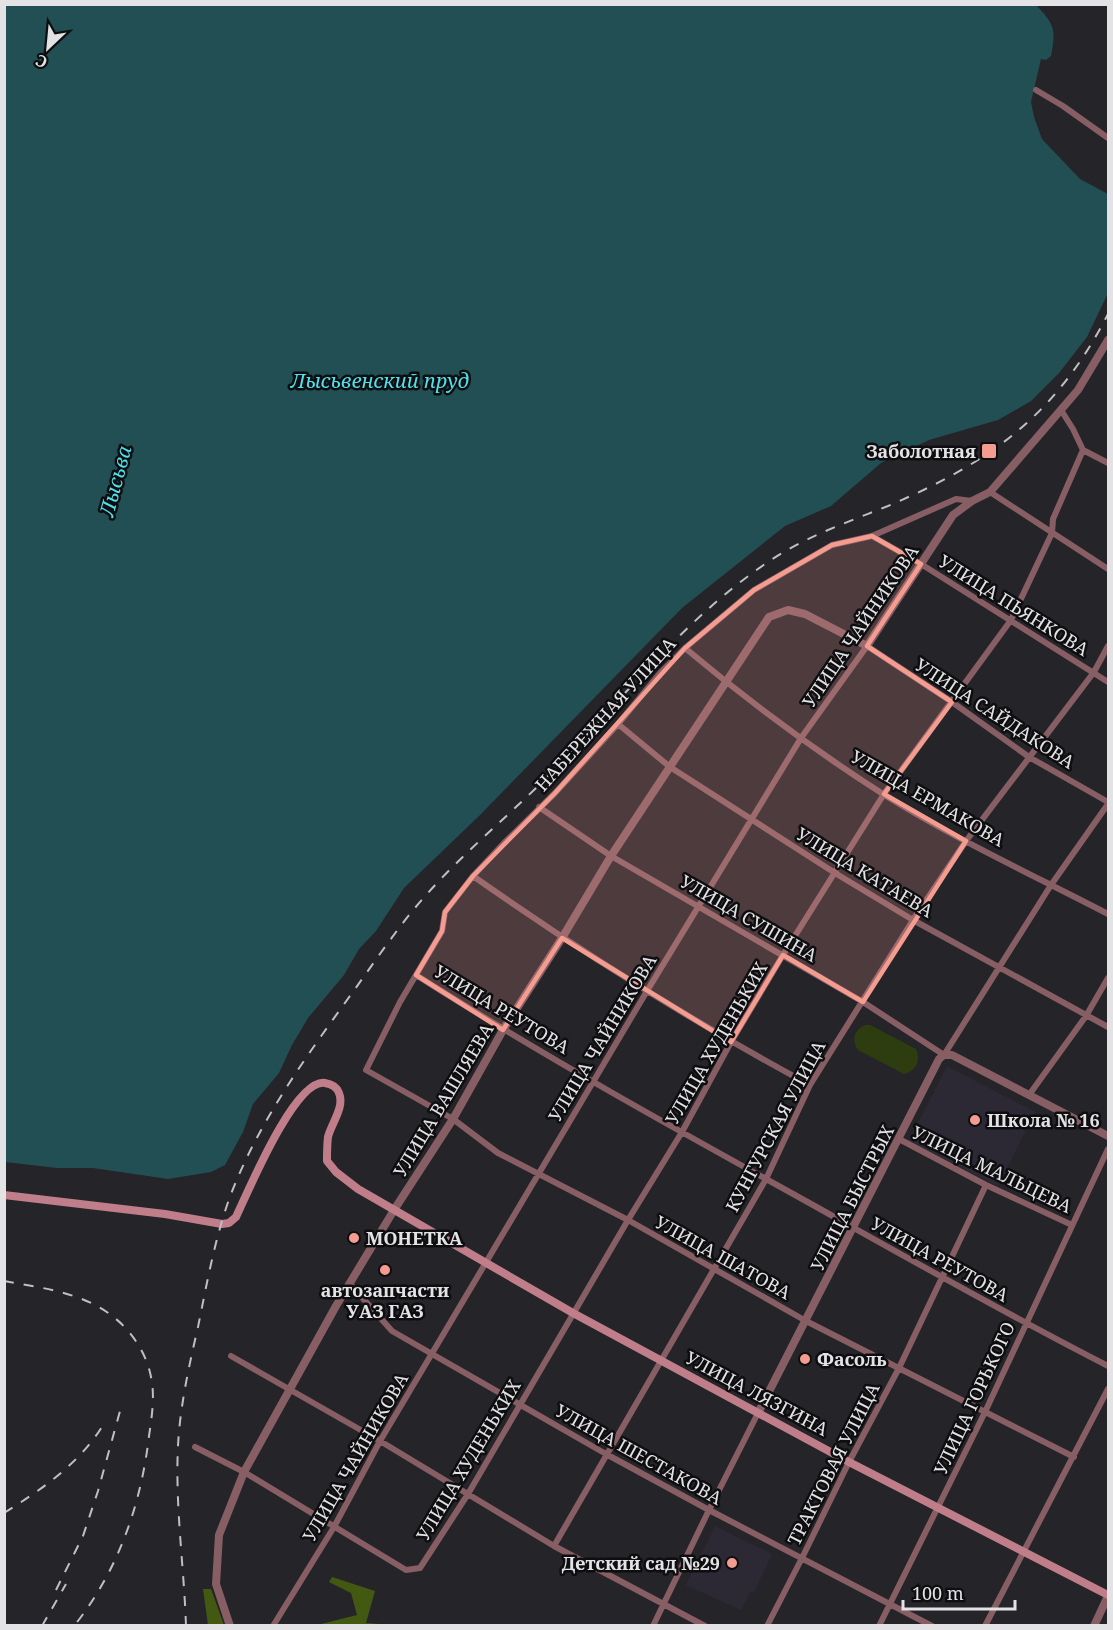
<svg xmlns="http://www.w3.org/2000/svg" width="1113" height="1630" font-family="'Noto Serif',serif">
	<style>
		.built { fill: #2c2934 }
		.green { fill: #2d3d0f }
		.forest { fill: #435912 }
		.water { fill: #224f53 }
		.lines { fill: none; stroke-linecap: round; stroke-linejoin: round }
		.minor { stroke: #885e65; stroke-width: 6 }
		.tertiary { stroke: #885e65; stroke-width: 8 }
		.secondary { stroke: #c07e8a; stroke-width: 8 }
		.rail { stroke: #c0bfc2; stroke-width: 2; stroke-dasharray: 10 10; stroke-linecap: butt }
		.marked { fill: #f59c90; fill-opacity: 0.2; stroke: #f59c90; stroke-width: 4.5; stroke-linejoin: round }
		.poi-dot { fill: #f59c90; stroke: #0e0e10; stroke-width: 2 }
		.labels { text-anchor: middle; dominant-baseline: central; stroke-width: 5; stroke-linejoin: round; paint-order: stroke }
		.poi-label { font-size: 18px; font-weight: bold; fill: #e3e2e5; stroke: #0e0e10; text-anchor: start }
		.street-label { font-size: 18px; fill: #e3e2e5; stroke: #0e0e10 }
		.water-label { font-size: 20px; font-style: italic; fill: #4ee1ed; stroke: #0e0e10 }
	</style>
	<rect width="100%" height="100%" fill="#252429"/>
	<path class="built" d="M947 1066 1035 1112 998 1186 908 1142Z
		M715 1526 772 1554 754 1592 751 1591 741 1610 686 1585Z"/>
	<path class="green" d="M865 1025H870L916 1049C921 1061 916 1071 904 1074L858 1050C851 1040 854 1030 865 1025Z"/>
	<path class="forest" d="M332 1577 375 1591 366 1623 393 1625H317L357 1615 351 1593 329 1582Z
		M203 1589H211L224 1625H208Z"/>
	<path class="water" d="M5 5H1036C1055 25 1056 29 1051 56L1046 60 1041 59 1031 102 1034 117 1042 139 1080 179 1108 194V293L1087 337 1059 373 1031 401 998 420 929 440 881 463 831 506 785 526 682 608 480 815 404 888 376 931 359 949 344 975 308 1018 292 1045 279 1073 253 1104 243 1132 225 1165 211 1172 168 1179 93 1168H57L5 1162Z"/>
	<g class="lines">
		<path class="minor" d="M1036 90 1063 106 1108 138
			M1083 450 1108 463
			M990 492 1108 569
			M972 501 956 499 872 536 832 545 754 590 685 648 661 672 618 724 555 793 504 843 473 876 445 912 442 931 400 1002 366 1070 453 1119 498 1153 628 1220 806 1321 1074 1457
			M872 536 921 564 1108 682
			M685 648C747 700 814 750 883 794 955 839 1033 875 1108 914
			M618 724 670 767 835 873 913 920 1108 1027
			M539 807 611 856 863 1002 944 1055 1051 885 1108 804
			M473 876C581 952 693 1022 810 1085
			M416 975C545 1057 679 1131 813 1205 911 1260 1008 1315 1108 1366
			M1029 1095 1086 1016 1108 978
			M899 1139 986 1185 1072 1225
			M350 1284 392 1331 606 1454 709 1510 932 1626
			M231 1356 380 1441 554 1546 705 1626
			M195 1447 244 1472 406 1570 420 1568 468 1494 628 1220 682 1132 731 1042 783 955 884 794 1011 620 1052 533 1053 519 1083 450 1073 429 1061 410
			M554 1546 766 1179 810 1085 913 920 966 841 1094 672 1108 646
			M273 1626 334 1527 380 1441 647 991 801 738 867 646 952 702 1029 757 1108 802
			M653 1626 709 1510 758 1413
			M767 1626 802 1558 849 1462 899 1368 986 1185
			M879 1626 985 1412 1108 1149
			M985 1626 1108 1389"/>
		<path class="tertiary" d="M758 1413 939 1059 944 1055H952L1108 1136
			M230 1626 216 1584 219 1535 244 1472 336 1306 394 1210 453 1119 503 1030 562 938 611 856 769 617 788 610 805 614 867 646 953 515 972 501 990 492 1078 390 1108 340
			M1094 1626 1108 1596"/>
		<path class="secondary" d="M4 1195 165 1214 222 1224 229 1223 236 1217C248 1192 295 1078 325 1083 331 1084 337 1087 339 1093 345 1107 331 1124 328 1137 327 1145 327 1153 327 1161L336 1172 358 1189 573 1313 849 1462 1108 1595"/>
		<path class="rail" d="M4 1281C43 1288 86 1293 116 1319 133 1333 147 1355 151 1377 155 1396 152 1416 149 1436 141 1505 118 1571 74 1626
			M4 1513C44 1488 83 1461 106 1420
			M56 1590 83 1536 98 1491 120 1411
			M42 1626 66 1584
			M186 1626C184 1566 175 1506 178 1446 180 1406 189 1366 198 1327 207 1283 215 1237 231 1194 260 1119 308 1054 355 989 378 957 400 924 427 894 465 851 510 815 550 774 622 700 685 617 771 560 807 536 848 522 888 506 991 462 1056 415 1108 314"/>
	</g>
	<path class="marked" d="M872 536 921 564 867 646 952 702 884 794 966 841 863 1002 783 955 731 1042 562 938 503 1030 416 975 442 931 445 912 473 876 555 793 685 648 754 590 832 545Z"/>
	<g class="poi-dot">
		<rect x="981" y="443" width="16" height="16" rx="3"/>
		<circle cx="975" cy="1120" r="6"/>
		<circle cx="354" cy="1238" r="6"/>
		<circle cx="385" cy="1270" r="6"/>
		<circle cx="805" cy="1359" r="6"/>
		<circle cx="732" cy="1563" r="6"/>
	</g>
	<g class="labels">
		<g class="poi-label">
			<text x="976" y="451" text-anchor="end">Заболотная</text>
			<text x="987" y="1120">Школа № 16</text>
			<text x="366" y="1238">МОНЕТКА</text>
			<text x="385" y="1290" text-anchor="middle">автозапчасти<tspan x="385" dy="21">УАЗ ГАЗ</tspan></text>
			<text x="817" y="1359">Фасоль</text>
			<text x="720" y="1563" text-anchor="end">Детский сад №29</text>
		</g>
		<g class="street-label">
			<text transform="translate(1014 605) rotate(32)">УЛИЦА ПЬЯНКОВА</text>
			<text transform="translate(860 626) rotate(-56)">УЛИЦА ЧАЙНИКОВА</text>
			<text transform="translate(995 713) rotate(33)">УЛИЦА САЙДАКОВА</text>
			<text transform="translate(605 714) rotate(-48)">НАБЕРЕЖНАЯ УЛИЦА</text>
			<text transform="translate(928 798) rotate(30)">УЛИЦА ЕРМАКОВА</text>
			<text transform="translate(865 872) rotate(31)">УЛИЦА КАТАЕВА</text>
			<text transform="translate(749 918) rotate(30)">УЛИЦА СУШИНА</text>
			<text transform="translate(502 1009) rotate(31)">УЛИЦА РЕУТОВА</text>
			<text transform="translate(602 1038) rotate(-59)">УЛИЦА ЧАЙНИКОВА</text>
			<text transform="translate(716 1043) rotate(-60)">УЛИЦА ХУДЕНЬКИХ</text>
			<text transform="translate(443 1100) rotate(-59)">УЛИЦА ВАШЛЯЕВА</text>
			<text transform="translate(775 1126) rotate(-62)">КУНГУРСКАЯ УЛИЦА</text>
			<text transform="translate(992 1169) rotate(26)">УЛИЦА МАЛЬЦЕВА</text>
			<text transform="translate(852 1198) rotate(-63)">УЛИЦА БЫСТРЫХ</text>
			<text transform="translate(723 1257) rotate(29)">УЛИЦА ШАТОВА</text>
			<text transform="translate(940 1259) rotate(29)">УЛИЦА РЕУТОВА</text>
			<text transform="translate(757 1393) rotate(28)">УЛИЦА ЛЯЗГИНА</text>
			<text transform="translate(974 1398) rotate(-65)">УЛИЦА ГОРЬКОГО</text>
			<text transform="translate(639 1454) rotate(29)">УЛИЦА ШЕСТАКОВА</text>
			<text transform="translate(355 1457) rotate(-60)">УЛИЦА ЧАЙНИКОВА</text>
			<text transform="translate(468 1460) rotate(-59)">УЛИЦА ХУДЕНЬКИХ</text>
			<text transform="translate(833 1464) rotate(-63)">ТРАКТОВАЯ УЛИЦА</text>
		</g>
		<g class="water-label">
			<text x="380" y="380">Лысьвенский пруд</text>
			<text transform="translate(115 481) rotate(-75)">Лысьва</text>
		</g>
	</g>
	<rect width="1113" height="1630" fill="none" stroke="#e3e2e5" stroke-width="12"/>
	<g transform="translate(48 48) rotate(206)" stroke="#0e0e10" stroke-width="4.5" paint-order="stroke">
	<path d="M0-4.5L10 22L0 15L-10 22Z" fill="#e3e2e5"/>
	<text y="-9" font-size="16" font-weight="bold" text-anchor="middle" fill="#e3e2e5">С</text>
	</g>
	<path d="M903 1600v9h112v-9" fill="none" stroke="#e3e2e5" stroke-width="3"/>
	<text x="912" y="1600" font-size="18" fill="#e3e2e5" stroke="#0e0e10" stroke-width="4.5" paint-order="stroke">100 m</text>
</svg>
